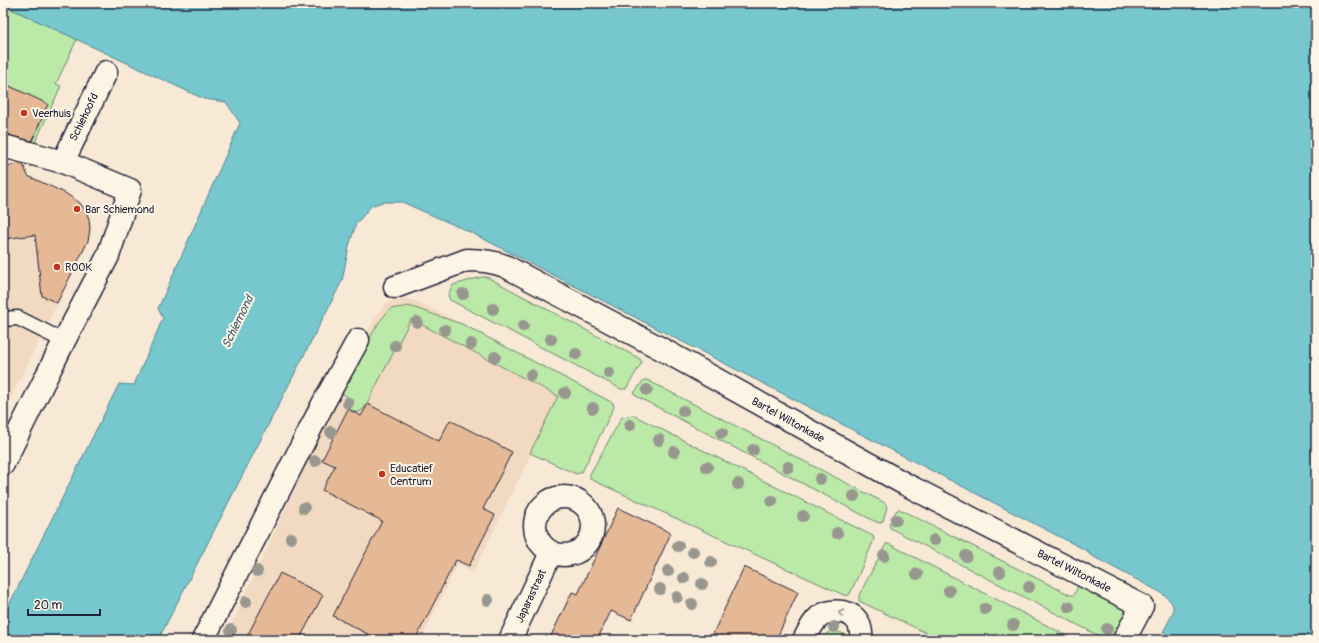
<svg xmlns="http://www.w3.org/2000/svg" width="1319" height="643" font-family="Pangolin,sans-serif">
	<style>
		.built { fill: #f2dac2 }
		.green { fill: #bbe9a7; stroke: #6e8671 }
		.water { fill: #76c7ce; stroke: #548593 }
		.building { fill: #e5b896; stroke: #22223b }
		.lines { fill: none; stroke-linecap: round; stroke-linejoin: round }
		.lane-casing { stroke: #22223b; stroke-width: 17 }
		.street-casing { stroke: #22223b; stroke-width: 25 }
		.lane { stroke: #fcf5e5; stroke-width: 14 }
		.street { stroke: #fcf5e5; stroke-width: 22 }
		.tree { fill: #97978f }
		.oneway { stroke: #9a9698 }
		.poi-dot { fill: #c8321e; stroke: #fcf5e5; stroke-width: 1.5 }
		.labels { text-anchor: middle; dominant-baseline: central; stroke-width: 4; stroke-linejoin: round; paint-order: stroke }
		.poi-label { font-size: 11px; fill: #22223b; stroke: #fcf5e5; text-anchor: start }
		.street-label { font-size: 11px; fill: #22223b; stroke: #fcf5e5 }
		.water-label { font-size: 12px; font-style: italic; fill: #3f5c6e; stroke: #fcf5e5 }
	</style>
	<rect width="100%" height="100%" fill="#f7e9d5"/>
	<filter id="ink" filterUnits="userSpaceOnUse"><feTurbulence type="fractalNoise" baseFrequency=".025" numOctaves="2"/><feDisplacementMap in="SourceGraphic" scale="8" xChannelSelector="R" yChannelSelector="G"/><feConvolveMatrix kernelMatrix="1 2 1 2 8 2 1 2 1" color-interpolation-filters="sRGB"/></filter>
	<g filter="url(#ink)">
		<path class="built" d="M5 165 71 196 80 203 86 211 89 219 90 229 87 244 3 413V166Z
			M403 298 420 302 567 381 473 573 458 564 421 640H224L373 321 386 303Z"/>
		<path class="green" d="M3 5 77 39 56 84 61 86 33 147 3 135Z
			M482 277H487L640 359 642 362 626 389H621L450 300 448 295 453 285Z
			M409 306 462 324 613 403 614 407 582 472 576 474 530 453 558 396 411 319 364 409 357 413 349 409 354 401 340 392 379 322 390 309Z
			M644 380H647L885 503 887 507 883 521 880 523 874 521 636 396 634 393Z
			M633 415 873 536 874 540 850 594 846 596 590 479V474L622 417Z
			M899 509 1070 595H1074L1078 586 1081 585 1128 608 1116 640H1107L890 528 889 524 896 511Z
			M886 544H889L1075 640H941L859 601V595Z
			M830 631C838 631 846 633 849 640H819Z"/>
		<path class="water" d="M3 3H1316V640H1177L1163 632C1173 612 1181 607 1160 592L1090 555 1089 552 470 232 402 202H382L371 206 356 224 349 246 342 281 158 640H3V617L119 384 134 385 163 318 158 309 240 123 226 102 204 99 3 5Z"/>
		<path class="building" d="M3 83 48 104 32 141 12 136 3 131Z
			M21 164H23L28 176 65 193 80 203 86 211 89 219 90 229 88 241 57 303 42 296 35 235 3 239V166Z
			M368 404 439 441 450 420 512 452 483 509 495 515 469 566 456 560 415 640H379L333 616 382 521 322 490 335 466 322 460 348 409 361 416Z
			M618 508 671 533 631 620 611 611 597 640H549L572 592 578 594Z
			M744 567 798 592 776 640H710Z
			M280 573 323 595 299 640H245Z"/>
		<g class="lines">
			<g class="lane-casing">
				<path id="lane" d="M3 319 18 318 64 341"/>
			</g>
			<g class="street-casing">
				<path id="street" d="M3 146 63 162 130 190 108 256 64 341 3 464
					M63 162 106 72
					M395 287 467 260C481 260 492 261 505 266L656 346 905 484 1142 606 1124 640
					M535 526a29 29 0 1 1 58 0a29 29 0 1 1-58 0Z
					M203 640 324 402 358 340
					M510 640 551 553
					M804 640C808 632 812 623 819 617 830 609 850 609 858 622 861 627 861 634 862 640"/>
			</g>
			<use href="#lane" class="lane"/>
			<use href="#street" class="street"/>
		</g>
		<g class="tree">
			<circle cx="463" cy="294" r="6"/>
			<circle cx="493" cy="309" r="6"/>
			<circle cx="417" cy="322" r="6"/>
			<circle cx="523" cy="326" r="6"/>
			<circle cx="445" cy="330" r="6"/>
			<circle cx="551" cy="339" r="6"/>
			<circle cx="471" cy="344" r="6"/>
			<circle cx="395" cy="346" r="6"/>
			<circle cx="576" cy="354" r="6"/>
			<circle cx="495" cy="357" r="6"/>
			<circle cx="609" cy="373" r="6"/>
			<circle cx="531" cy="375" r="6"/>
			<circle cx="647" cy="390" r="6"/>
			<circle cx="565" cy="393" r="6"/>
			<circle cx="348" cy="403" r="6"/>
			<circle cx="593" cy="408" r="6"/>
			<circle cx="683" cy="411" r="6"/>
			<circle cx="630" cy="425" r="6"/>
			<circle cx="331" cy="432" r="6"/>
			<circle cx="722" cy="433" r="6"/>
			<circle cx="659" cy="440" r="6"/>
			<circle cx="753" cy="450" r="6"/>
			<circle cx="674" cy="452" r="6"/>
			<circle cx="315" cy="461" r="6"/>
			<circle cx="707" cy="467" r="6"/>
			<circle cx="788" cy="467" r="6"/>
			<circle cx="820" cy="479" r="6"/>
			<circle cx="738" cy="484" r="6"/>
			<circle cx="854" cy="496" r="6"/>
			<circle cx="772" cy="501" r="6"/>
			<circle cx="304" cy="508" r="6"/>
			<circle cx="803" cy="516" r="6"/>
			<circle cx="896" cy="520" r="6"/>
			<circle cx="837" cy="533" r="6"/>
			<circle cx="291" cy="538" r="6"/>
			<circle cx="934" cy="540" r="6"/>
			<circle cx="678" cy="546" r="6"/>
			<circle cx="693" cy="552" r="6"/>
			<circle cx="884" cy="556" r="6"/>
			<circle cx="966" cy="556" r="6"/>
			<circle cx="711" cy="562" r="6"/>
			<circle cx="257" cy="571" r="6"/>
			<circle cx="668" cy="571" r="6"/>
			<circle cx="1000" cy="572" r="6"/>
			<circle cx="917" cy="574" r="6"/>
			<circle cx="684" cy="578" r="6"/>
			<circle cx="702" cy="584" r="6"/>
			<circle cx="1029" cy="587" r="6"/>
			<circle cx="660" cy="589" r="6"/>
			<circle cx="949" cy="591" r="6"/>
			<circle cx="677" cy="597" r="6"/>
			<circle cx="488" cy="600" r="6"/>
			<circle cx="246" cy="602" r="6"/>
			<circle cx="692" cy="604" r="6"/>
			<circle cx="1069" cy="607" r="6"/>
			<circle cx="985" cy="609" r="6"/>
			<circle cx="1013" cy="625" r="6"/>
			<circle cx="834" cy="627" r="6"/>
			<circle cx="1107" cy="629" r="6"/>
			<circle cx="231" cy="630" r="6"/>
		</g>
		<defs><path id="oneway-chevron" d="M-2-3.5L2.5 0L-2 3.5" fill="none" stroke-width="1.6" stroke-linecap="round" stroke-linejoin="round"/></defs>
		<use class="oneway" href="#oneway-chevron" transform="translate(841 613) rotate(-169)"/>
	</g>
	<g class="poi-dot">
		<circle cx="24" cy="113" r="4"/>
		<circle cx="77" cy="209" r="4"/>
		<circle cx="57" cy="267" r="4"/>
		<circle cx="382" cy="474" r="4"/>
	</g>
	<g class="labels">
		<g class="poi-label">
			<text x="32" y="113">Veerhuis</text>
			<text x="85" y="209">Bar Schiemond</text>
			<text x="65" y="267">ROOK</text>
			<text x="390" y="468">Educatief<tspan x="390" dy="13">Centrum</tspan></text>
		</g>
		<g class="street-label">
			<text transform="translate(84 117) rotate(-64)">Schiehoofd</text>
			<text transform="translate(788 420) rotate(29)">Bartel Wiltonkade</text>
			<text transform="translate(1074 571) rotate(27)">Bartel Wiltonkade</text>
			<text transform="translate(531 596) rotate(-65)">Japarastraat</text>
		</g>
		<g class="water-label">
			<text transform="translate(238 322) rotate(-64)">Schiemond</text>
		</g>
	</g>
	<rect width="1319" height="643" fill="none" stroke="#fcf5e5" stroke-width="16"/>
	<rect x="8" y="8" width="1303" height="627" fill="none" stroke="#22223b" stroke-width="1.5" filter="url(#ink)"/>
	<path d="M28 609v6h72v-6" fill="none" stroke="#22223b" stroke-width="2"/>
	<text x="34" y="609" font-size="12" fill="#22223b" stroke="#fcf5e5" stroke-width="3" paint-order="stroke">20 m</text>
</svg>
